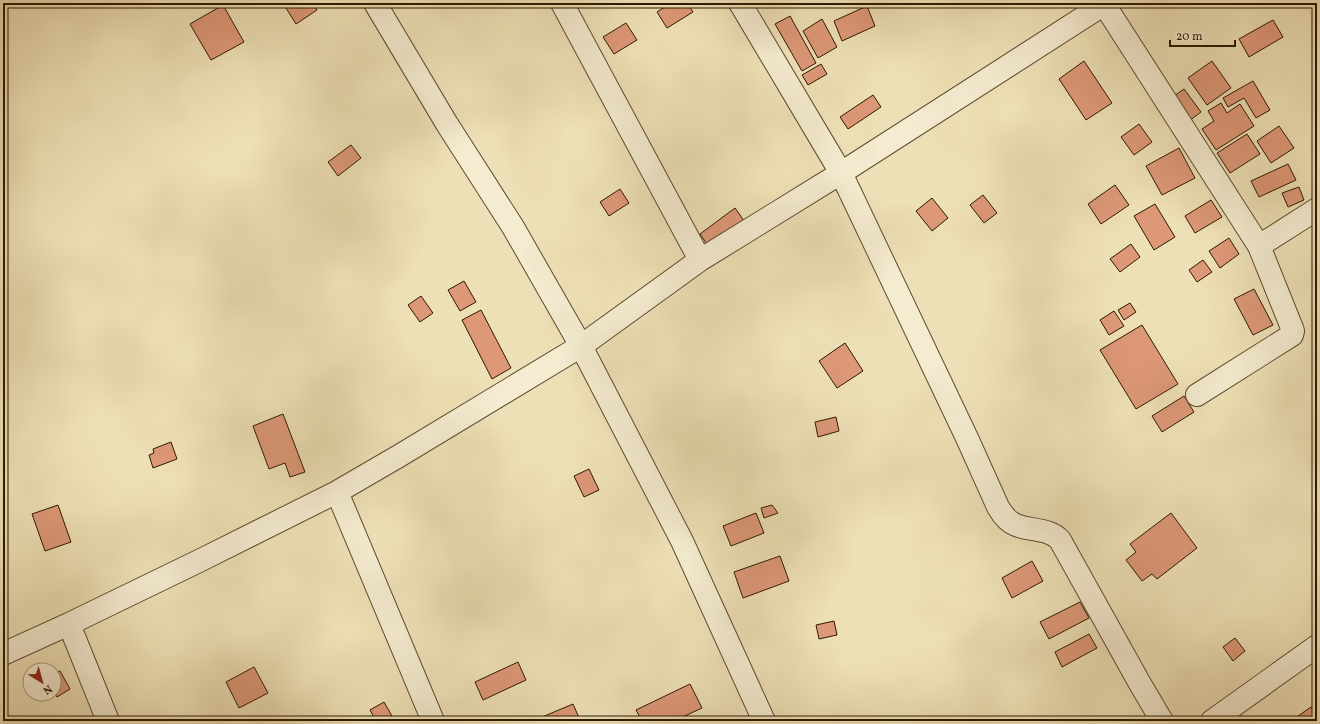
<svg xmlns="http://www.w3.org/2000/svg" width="1320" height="724" font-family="Vollkorn,serif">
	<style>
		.building { fill: #dd9877; stroke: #2d1901 }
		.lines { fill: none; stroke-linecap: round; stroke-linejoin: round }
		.street-casing { stroke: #5d4b2e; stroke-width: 24 }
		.street { stroke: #f4ebd0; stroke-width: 22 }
	</style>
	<rect width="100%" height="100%" fill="#eee0b6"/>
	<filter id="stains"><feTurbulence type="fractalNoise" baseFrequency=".005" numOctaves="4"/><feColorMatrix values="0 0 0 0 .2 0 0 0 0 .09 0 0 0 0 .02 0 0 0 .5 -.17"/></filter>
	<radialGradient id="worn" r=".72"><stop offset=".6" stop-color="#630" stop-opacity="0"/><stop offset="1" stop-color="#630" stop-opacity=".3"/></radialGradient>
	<path class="building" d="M290 3H313L317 10 296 24 286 8 291 4Z
		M671 3H687L693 12 667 28 657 12Z
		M223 5 244 42 211 60 190 24Z
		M867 6 875 26 842 41 834 21Z
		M790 16 816 63 802 71 775 24Z
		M822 19 837 47 818 58 803 31Z
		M1273 20 1283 37 1249 57 1239 39Z
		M626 23 637 40 614 54 603 37Z
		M1084 61 1112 103 1086 120 1059 79Z
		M1212 61 1231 88 1207 105 1188 78Z
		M821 64 827 74 808 85 802 75Z
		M1253 81 1270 110 1256 118 1244 98 1228 107 1223 98Z
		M1184 89 1201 112 1181 127 1164 103Z
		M873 95 881 107 848 129 840 117Z
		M1221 103 1227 113 1240 104 1254 126 1216 150 1202 129 1214 121 1208 111Z
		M1139 124 1152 142 1134 155 1121 137Z
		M1279 126 1294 148 1271 163 1257 141Z
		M1247 134 1260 154 1230 173 1217 153Z
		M351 145 361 158 338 176 328 162Z
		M1179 148 1195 178 1162 195 1146 166Z
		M1288 164 1296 180 1259 197 1251 181Z
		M1115 185 1129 205 1101 224 1088 204Z
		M1299 187 1304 200 1288 207 1282 193Z
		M620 189 629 203 609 216 600 202Z
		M983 195 997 213 984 223 970 205Z
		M932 198 948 218 932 231 916 211Z
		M1211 200 1222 217 1195 233 1185 216Z
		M1155 204 1175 237 1154 250 1134 216Z
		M735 208 749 228 713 253 700 234Z
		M1229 238 1239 254 1220 268 1209 251Z
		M1131 244 1140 257 1120 272 1110 259Z
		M1203 260 1212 272 1197 282 1189 270Z
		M464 281 476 302 460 311 448 290Z
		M1254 289 1273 325 1253 335 1234 299Z
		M421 296 433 313 420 322 408 305Z
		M1130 303 1136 312 1124 320 1118 310Z
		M481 310 511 368 492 379 462 320Z
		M1114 311 1124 326 1109 335 1100 320Z
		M1142 325 1178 384 1136 409 1100 350Z
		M845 343 863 371 837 388 819 361Z
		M1184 396 1194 412 1162 432 1152 416Z
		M283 414 305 472 290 477 285 463 269 469 253 426Z
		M836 417 839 431 818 437 815 422Z
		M171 442 177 459 153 468 149 455 154 453 153 449Z
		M589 469 599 490 584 497 574 476Z
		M58 505 71 542 45 551 32 514Z
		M772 505 778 513 764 518 761 508Z
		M756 513 764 533 731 546 723 526Z
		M1171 513 1197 548 1157 579 1152 574 1142 581 1126 560 1136 552 1130 544Z
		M780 556 789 581 743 598 734 572Z
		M1032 561 1043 581 1012 598 1002 578Z
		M1080 602 1089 618 1049 639 1040 622Z
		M834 621 837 635 819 639 816 625Z
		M1089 634 1097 648 1062 667 1055 652Z
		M1235 638 1245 651 1233 661 1223 647Z
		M518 662 526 680 483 700 475 682Z
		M254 667 268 693 239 708 226 682Z
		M60 671 70 689 57 697 54 692V674Z
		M690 684 702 708 674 721H642L636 710Z
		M384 702 392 716 382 721H376L370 710Z
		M573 704 580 720 577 721H536L535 720Z
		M1311 707 1317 715V721H1291Z"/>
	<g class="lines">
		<g class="street-casing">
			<path id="street" d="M375 3 447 124 513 227 581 346 682 541 764 721
				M562 3 700 260
				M740 3 841 173 967 438 998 507C1002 514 1008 522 1016 525 1030 531 1049 528 1060 540L1139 682 1162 721
				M1104 4 1259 246 1317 209
				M1197 395 1292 335 1293 331 1292 328 1259 246
				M337 492 433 721
				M69 624 108 721
				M3 654 69 624 201 560 337 492 399 456 581 346 700 260 841 173 1106 3
				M1212 721 1317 646"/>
		</g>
		<use href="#street" class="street"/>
	</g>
	<rect width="1320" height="724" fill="none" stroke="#eee0b6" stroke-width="16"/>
	<rect x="4" y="4" width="1312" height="716" fill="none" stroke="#2d1901" stroke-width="2"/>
	<rect x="8" y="8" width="1304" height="708" fill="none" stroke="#2d1901"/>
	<g transform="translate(42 682) rotate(143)"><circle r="19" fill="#f4ebd0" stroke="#a4977d"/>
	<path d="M0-3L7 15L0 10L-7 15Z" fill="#8f2418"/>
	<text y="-6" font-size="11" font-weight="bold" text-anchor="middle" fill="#2d1901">N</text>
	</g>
	<path d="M1170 40v6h65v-6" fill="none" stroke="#2d1901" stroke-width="2"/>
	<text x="1176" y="40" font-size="12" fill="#2d1901" stroke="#f4ebd0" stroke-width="3" paint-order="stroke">20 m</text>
	<rect width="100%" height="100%" filter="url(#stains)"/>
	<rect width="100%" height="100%" fill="url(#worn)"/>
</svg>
